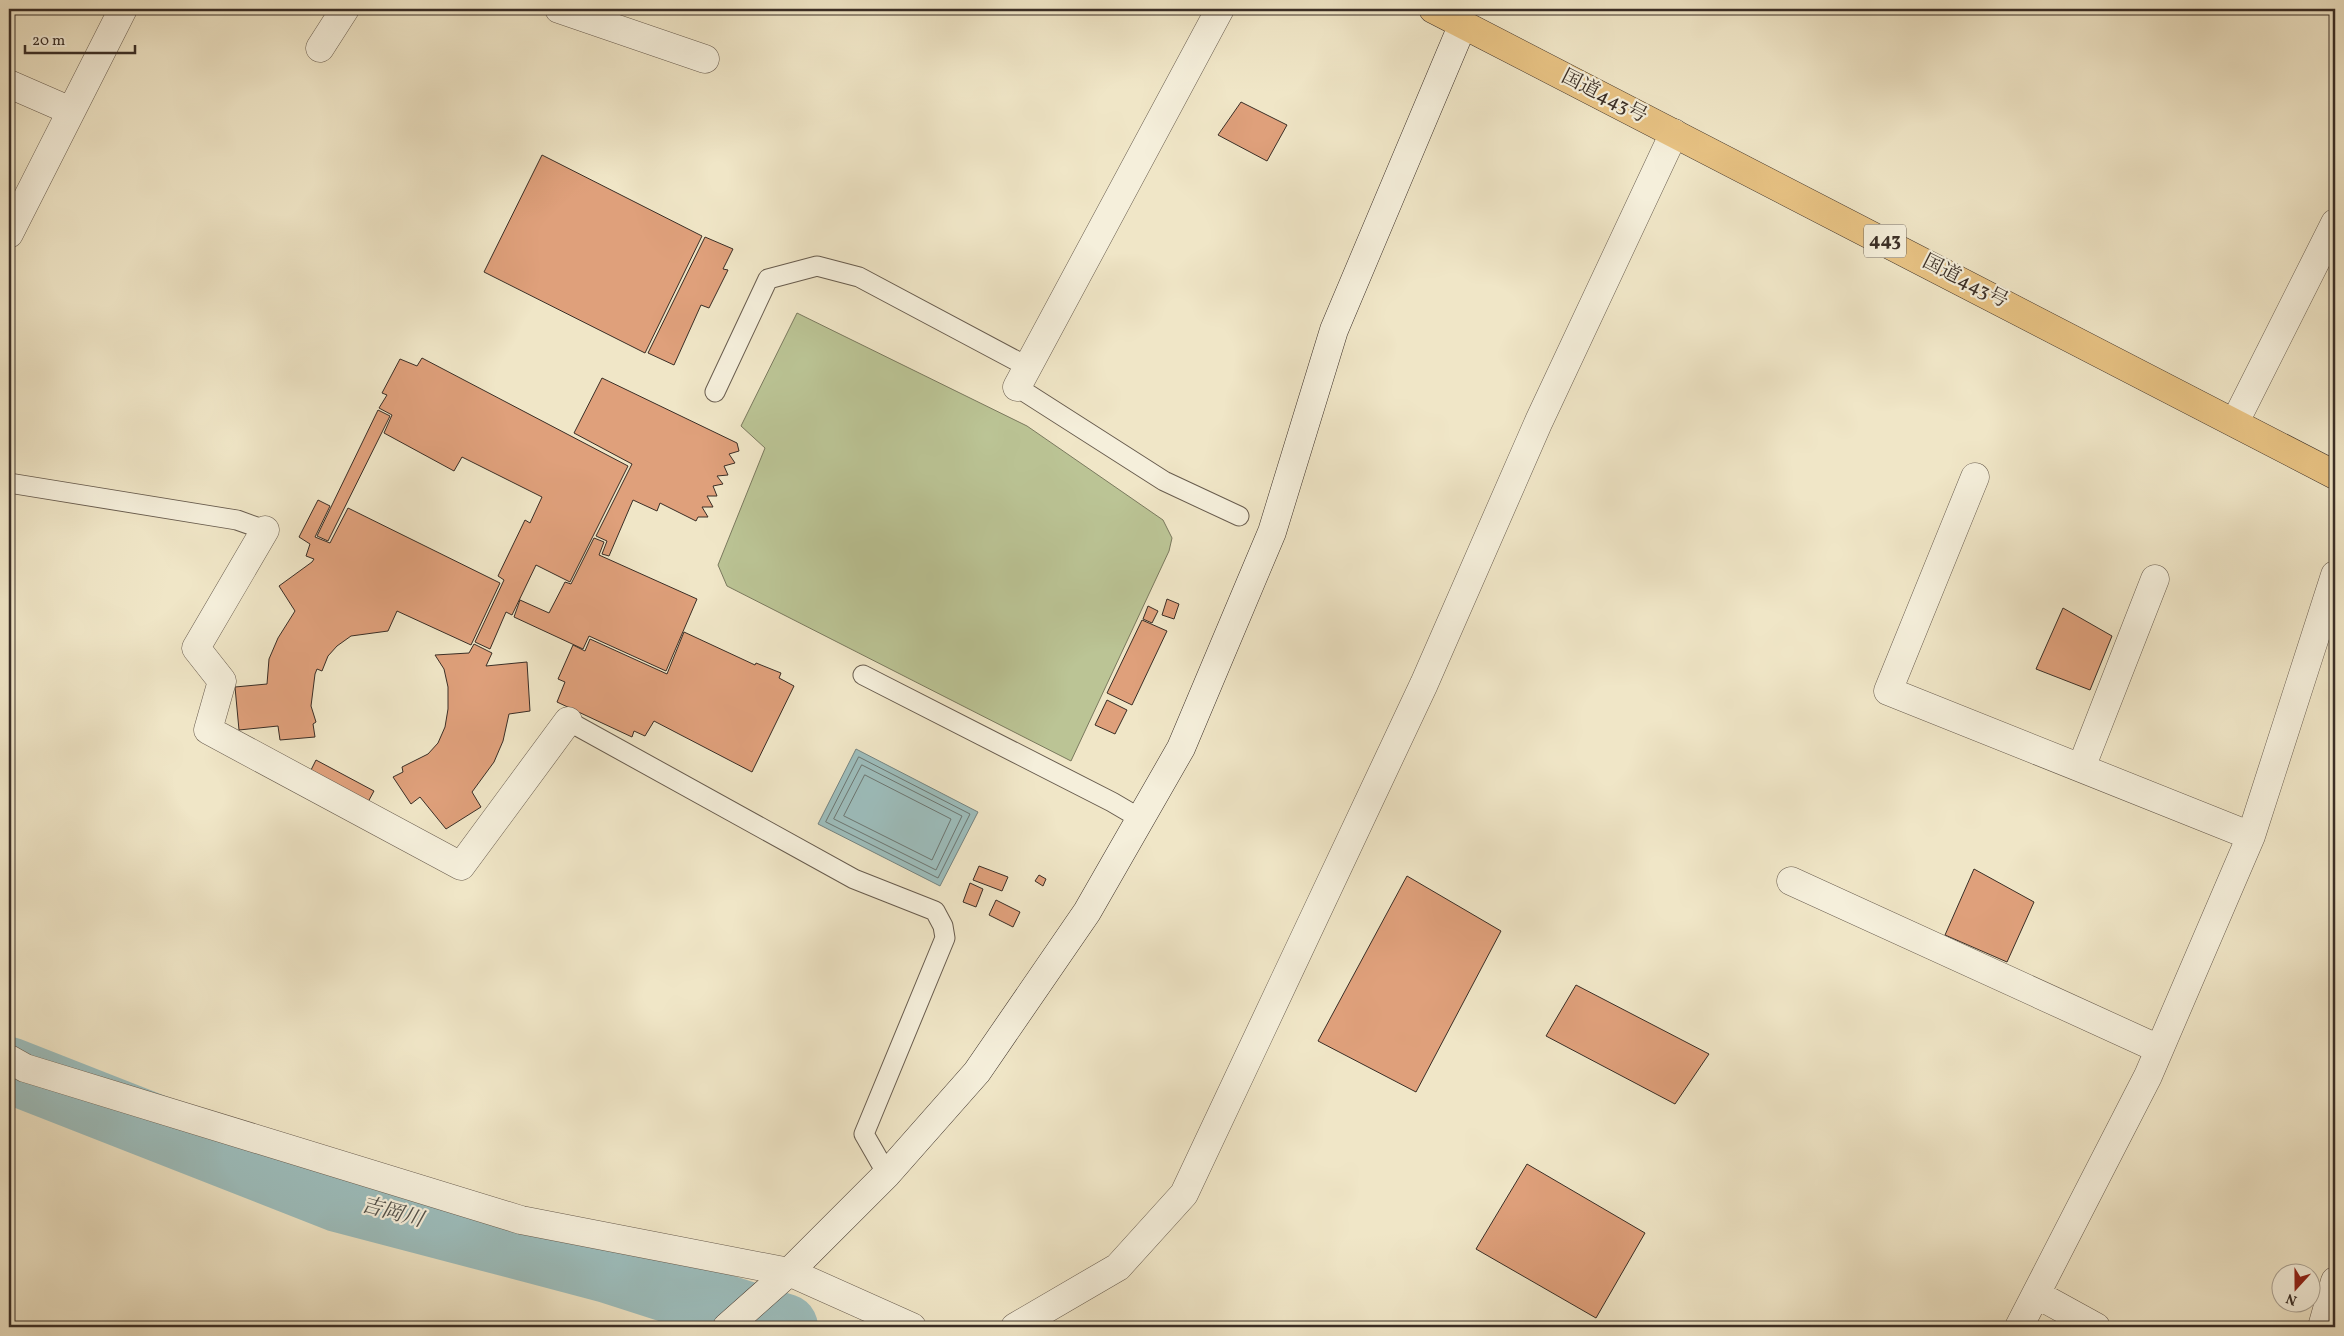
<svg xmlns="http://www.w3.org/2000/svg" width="2344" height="1336" font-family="Vollkorn,'Noto Serif JP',serif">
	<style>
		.green { fill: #bbc495; stroke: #7a795e }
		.water { fill: #9dbebd; stroke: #758481 }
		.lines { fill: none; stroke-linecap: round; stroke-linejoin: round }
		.shore { stroke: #6c7672; stroke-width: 1 }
		.river { stroke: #9dbebd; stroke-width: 66 }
		.building { fill: #dfa07b; stroke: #3a2e26 }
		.lane-casing { stroke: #685c4e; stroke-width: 21 }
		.street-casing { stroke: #685c4e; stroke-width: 29 }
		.secondary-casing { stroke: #3a2e26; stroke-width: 29 }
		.highway-casing { stroke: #3a2e26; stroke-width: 29 }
		.lane { stroke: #f5efdb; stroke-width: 19 }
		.street { stroke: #f5efdb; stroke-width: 28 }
		.secondary { stroke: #f5efdb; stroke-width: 28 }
		.highway { stroke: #e8c384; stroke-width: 28 }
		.labels { text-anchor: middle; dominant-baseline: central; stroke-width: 4.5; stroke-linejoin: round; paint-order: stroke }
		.shield { fill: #f5efdb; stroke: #72685c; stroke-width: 1 }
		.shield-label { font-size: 19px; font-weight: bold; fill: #3a2e26 }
		.street-label { font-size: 20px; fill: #3a2e26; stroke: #f5efdb }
		.water-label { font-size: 21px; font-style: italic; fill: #53524c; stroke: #f5efdb }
	</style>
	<rect width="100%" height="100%" fill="#f0e6c7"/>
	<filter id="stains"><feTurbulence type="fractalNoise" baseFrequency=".004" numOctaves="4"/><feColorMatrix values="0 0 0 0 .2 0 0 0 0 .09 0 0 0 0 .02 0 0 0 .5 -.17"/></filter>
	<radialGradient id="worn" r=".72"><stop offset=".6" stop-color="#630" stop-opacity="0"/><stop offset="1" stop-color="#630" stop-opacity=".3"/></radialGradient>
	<path class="green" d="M797 313 1027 426 1163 520 1172 538 1169 551 1071 761 727 586 718 565 765 448 741 426Z"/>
	<path class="water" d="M856 749 978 812 940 886 818 824Z"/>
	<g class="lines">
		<path class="shore" d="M859 757 970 814 938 878 826 822Z
			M862 765 962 816 936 870 834 819Z
			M865 775 951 819 932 860 844 816Z"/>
		<path class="river" d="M9 1070 338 1199 608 1270 785 1327"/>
	</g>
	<path class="building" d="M1241 102 1287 125 1267 161 1218 135Z
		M542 155 702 236 645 353 484 272Z
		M705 237 733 249 723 269 728 270 709 308 701 305 674 365 648 353Z
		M422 358 628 466 570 582 536 565 512 615 506 612 490 649 475 642 504 580 498 576 525 520 530 523 542 497 462 457 454 471 384 433 392 415 379 408 387 395 382 393 400 359 417 366Z
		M602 378 737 443 739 451 729 454 735 463 724 466 728 475 717 476 723 484 713 486 717 496H707L713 507H702L708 517H698L696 521 660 503 657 511 633 500 609 556 602 554 607 541 596 536 632 464 574 433Z
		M378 410 390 416 328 541 317 536Z
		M318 500 330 506 315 537 330 543 348 508 500 583 471 645 397 611 388 631 351 636 337 646 328 656 322 671 317 669 315 674 311 706 316 722 313 724 315 737 280 740 278 726 239 730 235 687 267 684 269 659 278 638 295 611 279 586 312 562 314 559 306 556 310 544 299 537Z
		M594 538 604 542 599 555 697 599 666 671 589 636 583 649 514 617 520 600 549 613 565 582 571 584Z
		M1167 599 1179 604 1174 619 1162 615Z
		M1148 606 1158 611 1152 623 1143 619Z
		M2063 608 2112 636 2090 690 2036 669Z
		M1142 620 1167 631 1132 705 1107 693Z
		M684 632 755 665 756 663 781 673 779 678 794 686 752 772 654 721 645 736 634 731 632 737 557 702 565 682 558 679 573 645 585 651 590 639 667 674Z
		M474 644 492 653 486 666 527 662 530 711 509 714 503 741 494 762 472 792 481 807 446 829 420 797 411 804 393 777 403 772 402 767 428 754 438 743 445 727 448 709V687L444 669 435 655 469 653Z
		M1107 700 1127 710 1115 734 1095 725Z
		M316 760 374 791 368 802 311 770Z
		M979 866 1008 877 1002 891 973 880Z
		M1974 869 2034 902 2007 962 1945 935Z
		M1039 875 1046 879 1043 886 1035 881Z
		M1407 876 1501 931 1416 1092 1318 1041Z
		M970 883 983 889 976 907 963 902Z
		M996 900 1020 912 1013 927 989 915Z
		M1576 985 1709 1054 1675 1104 1546 1036Z
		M1527 1164 1645 1233 1596 1318 1476 1249Z"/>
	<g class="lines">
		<g class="lane-casing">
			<path id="lane" d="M1017 387 1164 481 1239 516
				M715 392 768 279 817 266 859 277 1028 367
				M9 483 237 520 265 530
				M863 675 1112 802 1141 819
				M568 721 854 879 935 911 943 926 945 938 864 1134 887 1174"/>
		</g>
		<g class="street-casing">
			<path id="street" d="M559 9 705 59
				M320 48 345 9
				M9 84 71 111
				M9 234 123 9
				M1017 387 1220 9
				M2235 422 2335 223
				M1975 477 1888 691 2251 836
				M265 530 196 648 222 681 208 730 461 866 568 721
				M2081 768 2155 579
				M1791 881 2159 1049
				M9 1059 25 1068 521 1220 789 1272 912 1327
				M2036 1294 2096 1327
				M1015 1327 1118 1267 1184 1194 1424 684 1539 421 1674 133
				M2019 1327 2148 1076 2251 836 2335 575
				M2322 1327 2335 1281"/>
		</g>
		<g class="secondary-casing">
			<path id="secondary" d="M727 1327 789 1272 887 1174 977 1072 1087 912 1181 748 1272 532 1334 330 1463 24"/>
		</g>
		<g class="highway-casing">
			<path id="highway" d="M1433 9 2335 475"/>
		</g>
		<use href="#lane" class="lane"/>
		<use href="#street" class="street"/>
		<use href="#secondary" class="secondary"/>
		<use href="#highway" class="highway"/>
	</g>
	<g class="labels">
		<rect class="shield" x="1864" y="224.5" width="42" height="33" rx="4"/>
		<g class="shield-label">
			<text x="1885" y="241">443</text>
		</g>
		<g class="street-label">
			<text transform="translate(1604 97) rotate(27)">国道443号</text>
			<text transform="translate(1965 282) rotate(27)">国道443号</text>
		</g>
		<g class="water-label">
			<text transform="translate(392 1213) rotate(15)">吉岡川</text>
		</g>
	</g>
	<rect width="2344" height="1336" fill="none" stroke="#f0e6c7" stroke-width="30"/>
	<rect x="10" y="10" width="2324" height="1316" fill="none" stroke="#3a2e26" stroke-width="2.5"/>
	<rect x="15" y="15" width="2314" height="1306" fill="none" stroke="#3a2e26"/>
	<g transform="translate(2296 1288) rotate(201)"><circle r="24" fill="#f5efdb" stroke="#aaa293"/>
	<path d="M0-4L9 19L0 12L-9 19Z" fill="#8f2418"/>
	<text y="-8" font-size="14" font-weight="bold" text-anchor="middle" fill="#3a2e26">N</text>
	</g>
	<path d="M25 45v8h110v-8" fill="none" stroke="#3a2e26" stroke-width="2.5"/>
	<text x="32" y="45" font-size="15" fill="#3a2e26" stroke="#f5efdb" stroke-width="4" paint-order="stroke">20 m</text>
	<rect width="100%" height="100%" filter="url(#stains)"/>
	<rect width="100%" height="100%" fill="url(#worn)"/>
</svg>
